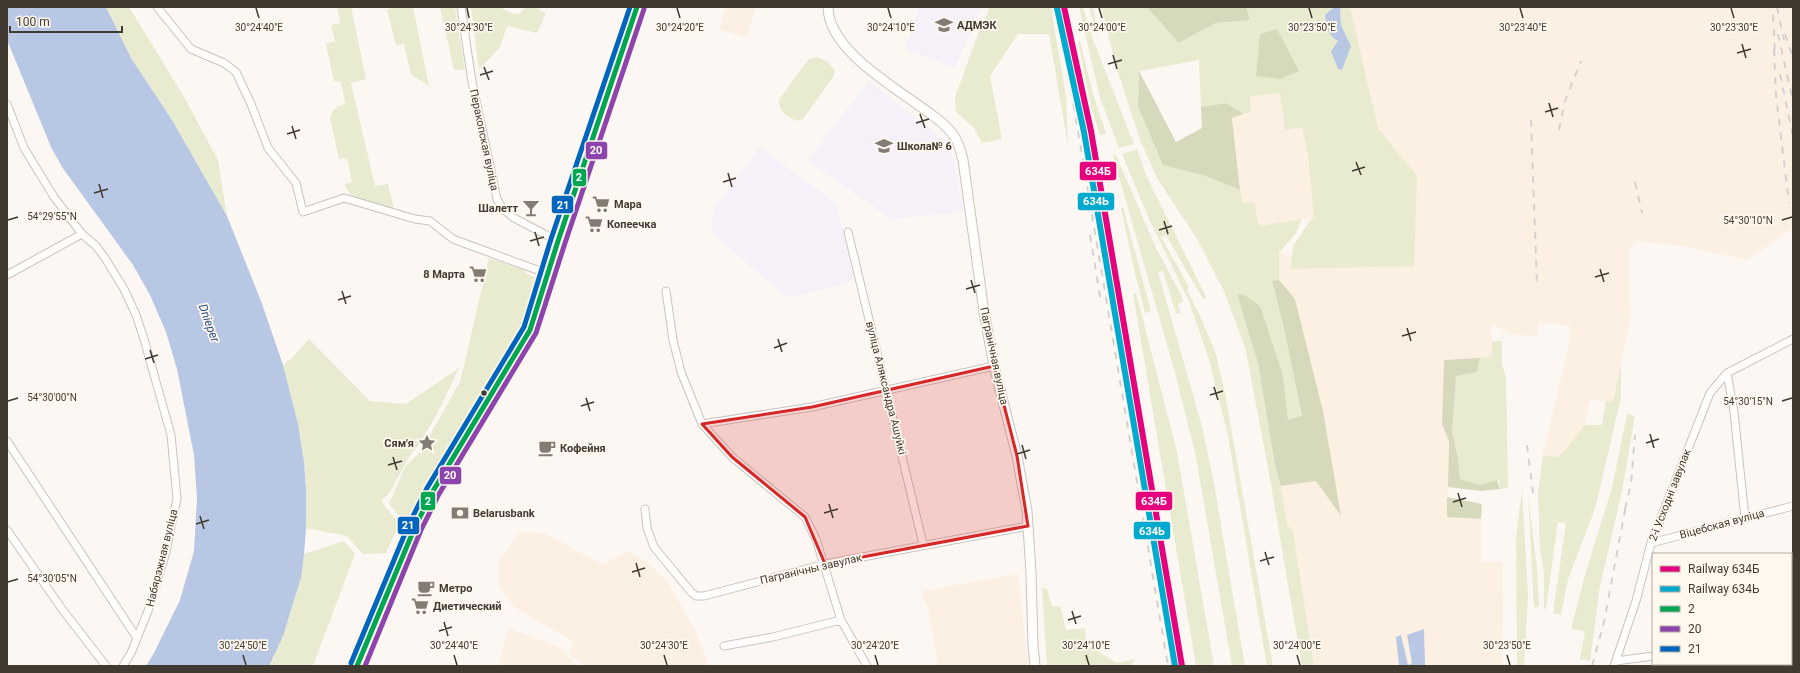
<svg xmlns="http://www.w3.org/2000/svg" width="1800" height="673" font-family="Roboto,sans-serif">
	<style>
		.built { fill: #fcf0e2 }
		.education { fill: #f6f0f8 }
		.green { fill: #e8ebcf }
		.forest { fill: #d6d9bc }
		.water { fill: #b8c8e4 }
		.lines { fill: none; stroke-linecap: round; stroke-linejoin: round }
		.minor-casing { stroke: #c9c4be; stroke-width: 9 }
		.major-casing { stroke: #c9c4be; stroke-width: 11 }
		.minor { stroke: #fffefd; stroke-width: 7 }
		.major { stroke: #fffefd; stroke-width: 9 }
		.rail { stroke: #d4d2d1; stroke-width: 2; stroke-dasharray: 7 7; stroke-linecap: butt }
		.bus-1-casing { stroke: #fff8ef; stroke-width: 8 }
		.bus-2-casing { stroke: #fff8ef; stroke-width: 8 }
		.bus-3-casing { stroke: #fff8ef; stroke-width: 8 }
		.bus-1 { stroke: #00a651; stroke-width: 5 }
		.bus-2 { stroke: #8e44ad; stroke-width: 5 }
		.bus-3 { stroke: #0065bd; stroke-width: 5 }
		.rail-1-casing { stroke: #fff8ef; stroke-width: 9 }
		.rail-2-casing { stroke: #fff8ef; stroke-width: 9 }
		.rail-1 { stroke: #e5007d; stroke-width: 6 }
		.rail-2 { stroke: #00a9ce; stroke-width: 6 }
		.marked { fill: #d62828; fill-opacity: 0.2; stroke: #d62828; stroke-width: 3; stroke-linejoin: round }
		.ticks { fill: none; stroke: #413a31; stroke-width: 1.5 }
		.bus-dot { fill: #413a31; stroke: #fff8ef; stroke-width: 1.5 }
		.labels { text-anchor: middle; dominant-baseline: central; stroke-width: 3.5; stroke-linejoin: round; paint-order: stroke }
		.poi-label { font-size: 11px; font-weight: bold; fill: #413a31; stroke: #fff8ef; text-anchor: start }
		.street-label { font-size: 11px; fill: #413a31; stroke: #fff8ef }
		.water-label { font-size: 12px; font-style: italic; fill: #325287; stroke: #fff8ef }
		.ticks-label { font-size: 10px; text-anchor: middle; fill: #413a31; stroke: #fff8ef; stroke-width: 3.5; stroke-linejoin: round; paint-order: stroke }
		.line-badge { stroke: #fff8ef; stroke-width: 1.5 }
		.badge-label { font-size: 11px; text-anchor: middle; font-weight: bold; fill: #fff }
	</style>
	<rect width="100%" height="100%" fill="#fcf7f2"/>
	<path class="built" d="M726 7H756L746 38 719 29Z
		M1350 7H1793V228L1747 260 1688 247 1650 242 1635 241 1629 249 1630 319 1613 403 1592 399 1589 403 1585 425 1559 457 1543 455 1568 348 1571 326 1539 322 1537 336 1511 334 1491 324 1492 357 1442 424 1449 442 1447 517 1481 519V562H1503L1502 666H1314L1293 531 1287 526 1281 486 1316 481 1340 515 1295 299 1279 280V253L1291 255 1290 268 1417 176 1378 128Z
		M1280 92 1285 129 1302 127 1308 154 1315 217 1259 226 1254 202 1243 204 1240 186 1232 118 1251 112 1249 96Z
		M520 532 547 534 603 565 628 551 647 562 668 583 695 630 709 666H586L568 654 574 642 514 607 499 586V560Z
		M1018 574 1028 666H938L928 607 923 599 922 591Z
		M508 628 561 648 576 666H499Z"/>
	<path class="education" d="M919 7H981L955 68 905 49Z
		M869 81 947 142 951 150 964 212 892 219 807 161Z
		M760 147 837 204 854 281 788 298 711 232 714 208Z"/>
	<path class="green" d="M106 7H129L183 95 218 160 227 216 172 120 131 58Z
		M337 7H351L366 79 351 83 375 186 388 184 394 209 392 210C377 205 348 201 345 184L352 182 347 158 339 159 330 118C332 108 337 107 345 104L341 82 334 81 326 44 335 41 331 25 340 23Z
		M395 7H413L429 86 411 74 404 44 396 45 387 10Z
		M440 7H455L465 70H454Z
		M471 7H500L511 13 519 14 526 7H534L546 13 537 33 507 26 500 47 479 70Z
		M990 7H1051L1066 97 1068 146 1049 34H1018L990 76 1002 139 982 143 974 128 956 112 955 97 980 29Z
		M1079 7H1083L1092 37 1134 144 1119 148 1100 98Z
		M1089 7H1093L1099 40Z
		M1101 7H1147L1180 43 1216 23 1250 20 1246 7H1332L1333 8 1325 15 1351 46 1341 25 1340 7H1350L1378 128 1417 176 1414 266 1290 269 1293 246 1312 218 1314 217 1308 154 1302 127 1285 130 1280 93 1250 96 1251 112 1244 114 1226 103 1201 107 1199 60 1139 71 1138 106 1203 175 1240 190 1243 203 1254 202 1259 226 1302 219 1296 233 1279 253V280L1272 282 1284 328 1302 416 1288 420 1283 376 1238 294 1258 363 1275 465 1281 486 1287 525 1293 531 1314 666H1302L1267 462 1245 347 1224 291 1197 239 1157 178 1140 140 1117 69Z
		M1078 41H1080L1093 94 1106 134 1100 135 1091 106Z
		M817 57 828 62 835 70 834 76 803 119 798 121C788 117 778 112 779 100L805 64 809 59Z
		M1137 149 1147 177 1206 297 1203 299 1166 235 1161 237 1189 287 1187 290 1201 318 1216 354 1225 393 1273 666H1267L1228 436 1209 359 1188 299 1149 219 1122 154Z
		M1116 155 1155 246 1181 295 1183 302 1178 304 1181 313 1176 314 1163 271 1158 272 1201 423 1213 478 1245 666H1232L1196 457 1174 369 1113 156Z
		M1123 207 1151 311 1145 313 1135 273 1121 208Z
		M489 258 525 270V273L538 279 524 318 506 353 406 523 389 504 405 467 420 452 460 382Z
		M1136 293 1177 452 1214 666H1196L1133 294Z
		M309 339 370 401 406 404 459 368 437 414 419 444 409 457 390 492 381 501 399 524 386 553 363 554 347 536 306 528C306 506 307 485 304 463 301 430 291 398 283 365L292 358Z
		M1492 341H1502V364L1506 378 1508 488 1500 489 1499 480 1480 485 1460 479 1458 458 1452 431 1456 376 1477 372 1480 358 1492 357Z
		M1621 363V398L1595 509 1568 579 1561 615 1553 613 1566 523 1558 522 1546 608 1544 610V571L1540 551 1538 494 1543 455 1559 457 1585 425H1602L1606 401 1613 402Z
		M1627 414 1635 416 1622 491 1600 586 1590 661 1580 659 1585 631 1571 629 1587 568 1612 488Z
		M1522 489 1528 595 1524 666H1517L1516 538Z
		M1528 494 1537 568 1539 607H1534Z
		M344 541 355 554 313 666H269C286 630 298 593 304 554Z
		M1042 588 1047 589 1052 606H1060L1066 630 1085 628 1086 644 1117 663 1135 659 1132 664 1128 666H1047Z"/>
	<path class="forest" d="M1147 7H1246L1250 20 1216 23 1179 43Z
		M1277 29 1299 71 1280 79 1256 76 1260 34Z
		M1139 71 1176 142 1202 128 1201 107 1226 103 1244 114 1232 118 1240 190 1203 175 1163 165 1138 106Z
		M1279 280 1295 299 1323 411 1341 516 1316 481 1281 486 1275 465 1258 363 1237 294 1244 295 1260 306 1283 376 1288 420 1302 416 1284 328 1272 281Z
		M1480 358 1477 372 1456 376 1452 431 1458 458 1460 479 1480 485 1497 480 1500 489 1481 491 1448 487 1449 442 1442 424 1444 360Z
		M1447 497 1482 504 1481 519 1447 517Z"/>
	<path class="water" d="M7 7H106L131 58 172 120 227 216 261 301 283 365 298 424 304 462 306 489V528L304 554 301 578 283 636 269 666H146L154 653 180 600 194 551 197 498 194 455 177 369 166 332 150 295 133 265 62 167 51 147 7 40Z
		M1332 7H1340L1341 25 1351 46 1342 70 1338 69 1331 51 1338 41C1327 35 1327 27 1325 15L1333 8Z
		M1424 629 1425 666H1399L1396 637 1401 635 1408 665 1412 663 1407 635Z"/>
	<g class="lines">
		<g class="minor-casing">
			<path id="minor" d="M157 7 191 49 224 63 236 72 251 104 268 148 296 183 303 212 344 198 415 219 430 221 453 239 548 274
				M461 7 472 82 497 199 503 209 514 218 558 241
				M7 104 24 148 54 197 82 234 96 246 105 258 124 289 136 315 144 339 171 435 177 498 166 552 148 611 131 653 123 666
				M848 232 923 544
				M7 275 82 234
				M666 291 673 340 681 372 702 424 732 457 805 517 816 539 841 620 867 666
				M1727 373 1734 412 1745 518
				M702 424 812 407 994 366
				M7 441 137 638
				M645 509 647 528 654 547 691 592 696 596H704L825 564 1028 526
				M7 530 62 609 106 666
				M1651 543 1793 506
				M1791 565 1793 564
				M1791 635H1793
				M724 646 773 637 841 620
				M1616 661 1653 656
				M1614 666 1636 601 1651 543 1710 393 1727 373 1793 339"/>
		</g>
		<g class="major-casing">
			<path id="major" d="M828 7C828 50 896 88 928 112 936 118 945 124 951 132 958 140 960 149 963 160L984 312 994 366 1017 456 1027 511 1031 573 1033 645 1035 666
				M357 666 415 527 433 491 530 330 558 241 637 7"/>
		</g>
		<use href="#minor" class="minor"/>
		<use href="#major" class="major"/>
		<path class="rail" d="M1057 7 1168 666
			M1777 7 1784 40
			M1773 15 1775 54
			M1778 34 1793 101
			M1785 34 1793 57
			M1774 49 1776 95 1789 203
			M1780 74 1793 136
			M1531 120 1537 286
			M1559 130 1565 101 1581 61
			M1635 182 1642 213
			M1090 235 1101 302
			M1527 445 1533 493
			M1625 509 1631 484 1635 435
			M1592 666 1604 622 1626 505"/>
		<g class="bus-1-casing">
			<path id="bus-1" d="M357 666 415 527 433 491 530 330 558 241 637 7"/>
		</g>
		<g class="bus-2-casing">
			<path id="bus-2" d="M365 666 421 530 439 494 536 333 565 243 644 9"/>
		</g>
		<g class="bus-3-casing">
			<path id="bus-3" d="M351 663 409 524 427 488 524 327 551 239 630 7"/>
		</g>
		<use href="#bus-1" class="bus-1"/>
		<use href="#bus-2" class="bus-2"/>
		<use href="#bus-3" class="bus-3"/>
		<g class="rail-1-casing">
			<path id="rail-1" d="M1064 7 1091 131 1182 666"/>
		</g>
		<g class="rail-2-casing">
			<path id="rail-2" d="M1057 8 1084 132 1175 666"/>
		</g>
		<use href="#rail-1" class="rail-1"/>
		<use href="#rail-2" class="rail-2"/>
	</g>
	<path class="marked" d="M994 366 1017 456 1028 526 825 564 805 517 732 457 702 424 812 407Z"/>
	<path class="ticks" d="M256 8 259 18M467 8 469 18M677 8 680 18M888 8 891 18M1099 8 1102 18M1309 8 1312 18M1520 8 1523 18M1731 8 1734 18M1742 44 1746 58M1737 53 1751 49M1113 55 1117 69M1108 64 1122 60M484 67 489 80M480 75 493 71M1549 103 1553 117M1545 112 1558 108M920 114 925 128M916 123 929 119M292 126 296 139M287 134 300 130M1356 162 1361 175M1352 171 1365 167M728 173 732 187M723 182 736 178M99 184 103 198M94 193 108 189M8 220 18 217M1782 220 1792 217M1164 221 1168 234M1159 230 1172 226M535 232 539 246M530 241 544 237M1600 269 1604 282M1595 277 1609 273M971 280 975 293M966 289 980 285M342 291 346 304M338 300 351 296M1407 328 1411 341M1402 336 1416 332M778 339 782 352M774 348 787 343M150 350 154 363M145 359 158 355M1214 387 1218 400M1210 395 1223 391M586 398 590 411M8 401 18 398M1782 401 1792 398M581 406 594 402M1650 434 1654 448M1646 443 1659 439M1022 445 1026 459M1017 454 1030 450M393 457 397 470M388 465 402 461M1458 493 1462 507M1453 502 1466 498M829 504 833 518M824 513 838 509M200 516 204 529M196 524 209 520M1265 552 1269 565M1260 561 1274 557M636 563 640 577M632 572 645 568M8 582 18 579M1072 611 1076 624M1068 620 1081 616M444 622 448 636M439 631 452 627M243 655 246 665M454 655 457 665M664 655 667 665M875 655 878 665M1086 655 1089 665M1297 655 1300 665M1507 655 1510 665"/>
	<defs>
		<g id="university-bare" transform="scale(1.38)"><path d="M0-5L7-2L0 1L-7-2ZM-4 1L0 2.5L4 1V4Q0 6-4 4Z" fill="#827c75" stroke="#fff8ef" stroke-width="2.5" paint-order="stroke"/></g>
		<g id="school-bare" transform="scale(1.38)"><path d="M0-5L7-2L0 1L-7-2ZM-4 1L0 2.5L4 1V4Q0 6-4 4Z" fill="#827c75" stroke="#fff8ef" stroke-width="2.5" paint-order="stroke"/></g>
		<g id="supermarket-bare" transform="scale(1.38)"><path d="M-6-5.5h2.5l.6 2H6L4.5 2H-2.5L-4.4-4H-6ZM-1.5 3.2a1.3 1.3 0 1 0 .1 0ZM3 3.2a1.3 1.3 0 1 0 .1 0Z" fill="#827c75" stroke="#fff8ef" stroke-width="2.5" paint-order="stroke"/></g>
		<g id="bar-bare" transform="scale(1.38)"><path d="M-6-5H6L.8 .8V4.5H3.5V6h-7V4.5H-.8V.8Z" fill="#827c75" stroke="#fff8ef" stroke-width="2.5" paint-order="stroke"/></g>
		<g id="sight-bare" transform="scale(1.38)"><path d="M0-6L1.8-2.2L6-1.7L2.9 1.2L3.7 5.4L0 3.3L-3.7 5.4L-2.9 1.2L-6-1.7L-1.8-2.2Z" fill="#827c75" stroke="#fff8ef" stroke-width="2.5" paint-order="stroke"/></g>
		<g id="cafe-bare" transform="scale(1.38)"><path d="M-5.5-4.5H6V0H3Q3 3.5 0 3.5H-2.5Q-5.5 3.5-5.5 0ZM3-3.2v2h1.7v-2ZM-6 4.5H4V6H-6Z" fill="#827c75" stroke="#fff8ef" stroke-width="2.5" paint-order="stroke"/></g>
		<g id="bank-bare" transform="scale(1.38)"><path d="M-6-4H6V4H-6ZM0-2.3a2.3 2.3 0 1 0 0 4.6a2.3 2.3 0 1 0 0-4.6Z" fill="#827c75" stroke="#fff8ef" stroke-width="2.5" paint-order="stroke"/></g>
	</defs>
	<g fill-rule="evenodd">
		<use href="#university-bare" x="944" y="25"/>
		<use href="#school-bare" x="884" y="146"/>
		<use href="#supermarket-bare" x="601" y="204"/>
		<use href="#bar-bare" x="531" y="208"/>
		<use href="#supermarket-bare" x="594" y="224"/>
		<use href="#supermarket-bare" x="478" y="274"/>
		<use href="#sight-bare" x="427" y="443"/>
		<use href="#cafe-bare" x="547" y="448"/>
		<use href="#bank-bare" x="460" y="513"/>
		<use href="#cafe-bare" x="426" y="588"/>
		<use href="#supermarket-bare" x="420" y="606"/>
	</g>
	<circle class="bus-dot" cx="484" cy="393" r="3.5"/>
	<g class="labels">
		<g class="poi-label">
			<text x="957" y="25">АДМЭК</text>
			<text x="897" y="146">Школа№ 6</text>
			<text x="614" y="204">Мара</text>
			<text x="518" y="208" text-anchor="end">Шалетт</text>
			<text x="607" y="224">Копеечка</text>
			<text x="465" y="274" text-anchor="end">8 Марта</text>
			<text x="414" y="443" text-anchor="end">Сям'я</text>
			<text x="560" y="448">Кофейня</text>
			<text x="473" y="513">Belarusbank</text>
			<text x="439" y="588">Метро</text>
			<text x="433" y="606">Диетический</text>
		</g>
		<g class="street-label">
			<text transform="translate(484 140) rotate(78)">Перакопская вуліца</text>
			<text transform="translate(994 356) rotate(78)">Пагранічная вуліца</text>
			<text transform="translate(886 388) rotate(76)">вуліца Аляксандра Ашуйкі</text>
			<text transform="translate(1670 495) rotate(-69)">2-і Усходні завулак</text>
			<text transform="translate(1722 524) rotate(-15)">Віцебская вуліца</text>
			<text transform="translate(162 558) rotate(-76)">Набярэжная вуліца</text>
			<text transform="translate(811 569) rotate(-13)">Пагранічны завулак</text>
		</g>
		<g class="water-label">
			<text transform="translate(209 323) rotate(70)">Dnieper</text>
		</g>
	</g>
	<g class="ticks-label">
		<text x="259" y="31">30°24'40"E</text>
		<text x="469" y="31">30°24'30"E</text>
		<text x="680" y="31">30°24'20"E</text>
		<text x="891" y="31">30°24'10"E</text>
		<text x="1102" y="31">30°24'00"E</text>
		<text x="1312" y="31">30°23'50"E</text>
		<text x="1523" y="31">30°23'40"E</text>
		<text x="1734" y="31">30°23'30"E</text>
		<text x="52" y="220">54°29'55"N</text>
		<text x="1748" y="224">54°30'10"N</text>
		<text x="52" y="401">54°30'00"N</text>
		<text x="1748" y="405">54°30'15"N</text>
		<text x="52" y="582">54°30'05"N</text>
		<text x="243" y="649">30°24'50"E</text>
		<text x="454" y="649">30°24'40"E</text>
		<text x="664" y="649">30°24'30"E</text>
		<text x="875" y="649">30°24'20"E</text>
		<text x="1086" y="649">30°24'10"E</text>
		<text x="1297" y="649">30°24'00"E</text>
		<text x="1507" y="649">30°23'50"E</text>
	</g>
	<g class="line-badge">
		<rect x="585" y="141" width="23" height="19" rx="4" fill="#8e44ad"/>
		<rect x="1079" y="161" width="38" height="20" rx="4" fill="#e5007d"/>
		<rect x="572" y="168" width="15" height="19" rx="4" fill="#00a651"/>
		<rect x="1077" y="192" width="38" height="19" rx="4" fill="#00a9ce"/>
		<rect x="551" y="195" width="23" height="19" rx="4" fill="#0065bd"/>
		<rect x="439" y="466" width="23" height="19" rx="4" fill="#8e44ad"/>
		<rect x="420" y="491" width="16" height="20" rx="4" fill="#00a651"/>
		<rect x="1135" y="491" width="38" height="20" rx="4" fill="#e5007d"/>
		<rect x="397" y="516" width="23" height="19" rx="4" fill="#0065bd"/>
		<rect x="1133" y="521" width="38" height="19" rx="4" fill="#00a9ce"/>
	</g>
	<g class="badge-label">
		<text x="596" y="154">20</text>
		<text x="1098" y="175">634Б</text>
		<text x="579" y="181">2</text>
		<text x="1096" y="205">634Ь</text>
		<text x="563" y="209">21</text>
		<text x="450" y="479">20</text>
		<text x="428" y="505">2</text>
		<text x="1154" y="505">634Б</text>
		<text x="408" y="529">21</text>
		<text x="1152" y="535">634Ь</text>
	</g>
	<rect width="1800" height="673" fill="none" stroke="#413a31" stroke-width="16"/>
	<rect x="1652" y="553" width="140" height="112" fill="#fff8ef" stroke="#b3aca3"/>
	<rect x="1660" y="566" width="20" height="6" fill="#e5007d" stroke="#b3aca3"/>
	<text x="1688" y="573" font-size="12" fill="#413a31">Railway 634Б</text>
	<rect x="1660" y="586" width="20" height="6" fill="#00a9ce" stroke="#b3aca3"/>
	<text x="1688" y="593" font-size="12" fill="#413a31">Railway 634Ь</text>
	<rect x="1660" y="606" width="20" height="6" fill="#00a651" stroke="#b3aca3"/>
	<text x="1688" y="613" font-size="12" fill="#413a31">2</text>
	<rect x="1660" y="626" width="20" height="6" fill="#8e44ad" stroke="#b3aca3"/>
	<text x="1688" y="633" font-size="12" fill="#413a31">20</text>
	<rect x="1660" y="646" width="20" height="6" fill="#0065bd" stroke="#b3aca3"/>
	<text x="1688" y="653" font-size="12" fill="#413a31">21</text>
	<path d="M10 26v6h112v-6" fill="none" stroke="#413a31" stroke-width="2"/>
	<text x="16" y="26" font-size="12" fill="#413a31" stroke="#fff8ef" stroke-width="3" paint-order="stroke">100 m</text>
</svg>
